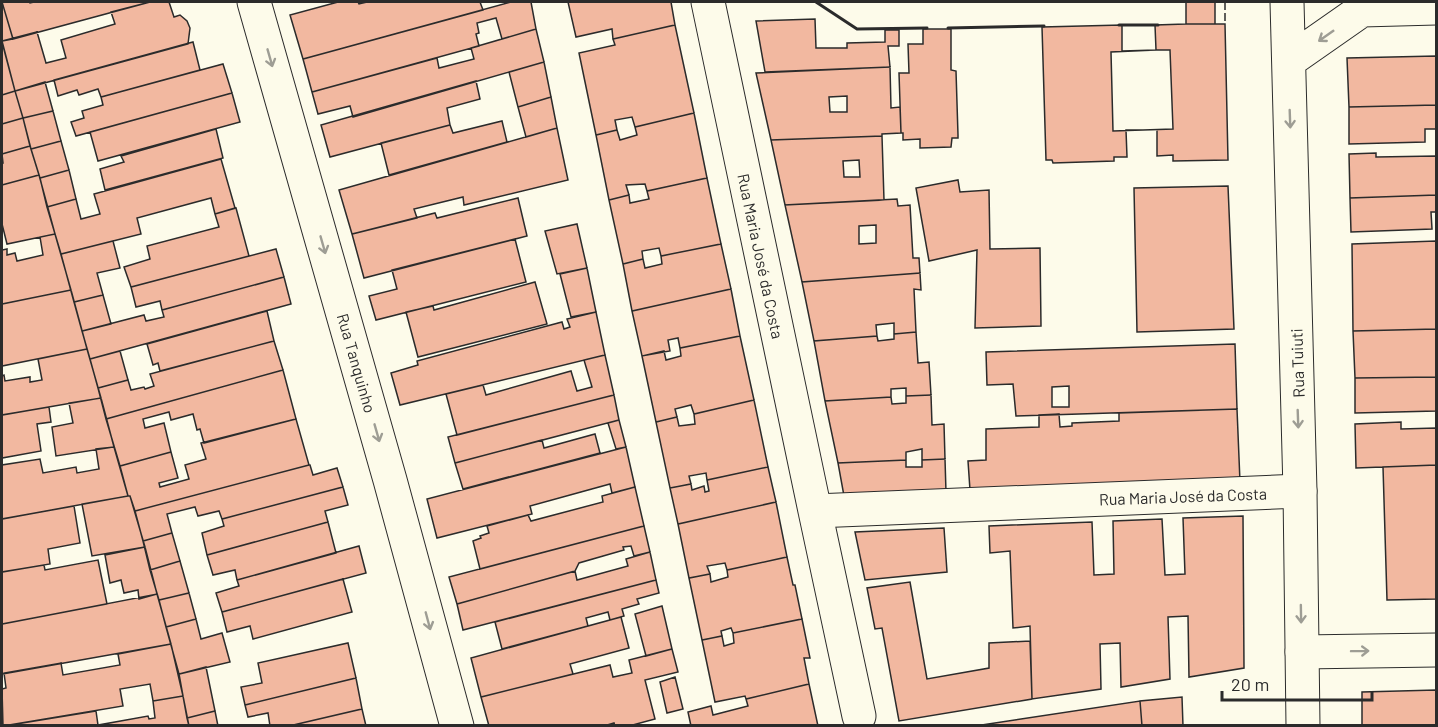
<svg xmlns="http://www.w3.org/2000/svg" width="1438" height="727" font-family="Barlow,sans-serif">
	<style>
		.building { fill: #f2b8a0; stroke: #2b2b2b; stroke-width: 1.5; fill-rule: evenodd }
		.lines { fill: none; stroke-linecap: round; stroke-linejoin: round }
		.street-casing { stroke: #2b2b2b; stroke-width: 35 }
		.secondary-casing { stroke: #2b2b2b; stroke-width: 35 }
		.street { stroke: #fdfbea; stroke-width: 33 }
		.secondary { stroke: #fdfbea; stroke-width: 33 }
		.fence { stroke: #2b2b2b; stroke-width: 1.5; stroke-dasharray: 8 3; stroke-linecap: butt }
		.wall { stroke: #2b2b2b; stroke-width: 3 }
		.oneway { stroke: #9e9d94 }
		.labels { text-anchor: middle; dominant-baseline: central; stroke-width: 4.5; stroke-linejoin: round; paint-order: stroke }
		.street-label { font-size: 16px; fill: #2b2b2b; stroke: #fdfbea }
	</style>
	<rect width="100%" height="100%" fill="#fdfbea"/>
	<path class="building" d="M2 2 13 39 2 41Z
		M2 2H29L30 3 34 2H150L13 39Z
		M150 2H169L174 17 180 15 187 21 190 28 188 44 15 91 2 41 37 32 46 63 66 58 61 40 115 24 111 12Z
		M338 2H358L359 4 367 2H480L483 10 303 59 290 15Z
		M511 2H531L536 29 502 39 496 18 477 23 479 33 476 34 479 46 312 92 303 59Z
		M568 2H671L675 25 613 39 612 29 576 37Z
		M1186 2H1215V24H1186Z
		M815 19 816 48H847V43L885 42V30H899V46H888L890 67 765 72 756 21Z
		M1186 24H1225L1228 160 1173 161V155L1157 156V130H1126L1127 157H1114V161L1053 163 1052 160H1046L1042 27 1122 25V51L1156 50 1155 25Z
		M675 25 694 113 635 127 632 117 615 120 617 130 596 135 579 53 615 45 613 39Z
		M536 29 544 62 353 117 350 106 318 114 312 92 437 58 439 68 474 59 471 48Z
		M923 29H951V70L956 71 958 135V138H952L951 147 920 148V139L903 140V133H901L899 73H909L908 44H923Z
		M2 42 15 91 2 95Z
		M193 42 200 70 101 97 98 89 79 95 77 90 58 96 54 80Z
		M1156 50H1170L1173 129 1113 131 1111 52Z
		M1436 56V105L1349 107 1347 58Z
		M544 62 551 97 518 107 509 72Z
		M223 64 232 93 76 136 71 122 84 118 82 111 103 105 101 97Z
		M890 67 891 108 900 107 901 133 882 134V136L771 140 756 73ZM847 96V112H830L829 97Z
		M476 81 480 99 447 108 450 125 330 157 321 125Z
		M45 82 53 111 23 118 15 91Z
		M15 91 23 118 2 124V95Z
		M232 93 240 122 98 161 90 132Z
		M551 97 557 128 526 137 518 107Z
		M1436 105V129H1425V142L1349 144V107Z
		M53 111 61 141 31 149 23 118Z
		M694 113 707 178 647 191 645 184 626 185 629 195 609 200 596 135 617 130 620 140 637 135 635 127Z
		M23 118 30 146 2 154V124Z
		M502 121 507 142 389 175 381 143 450 125 453 133Z
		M557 128 568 180 464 205 463 197 414 209 417 218 352 234 339 190Z
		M216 129 223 158 105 190 100 169 124 162 121 156Z
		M882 136 884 200 785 205 771 140ZM859 160 860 177H844L843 161Z
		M61 141 69 170 40 178 31 149Z
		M30 146 39 175 2 185V163H3L2 154Z
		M1376 153V157L1436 156V195L1350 198 1349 154Z
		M221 159 235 208 215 214 211 198 137 218 141 234 61 254 47 207 76 199 81 219 100 214 94 194Z
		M69 170 76 199 47 207 40 178Z
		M39 175 55 234 7 244 2 224V185Z
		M707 178 721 244 661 256 659 248 642 251 643 259 623 264 609 200 629 195 630 203 649 199 647 191Z
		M958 180 960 192 989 190 990 249 1040 248 1041 326 975 328 977 250 929 261 916 188Z
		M1228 186 1234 329 1137 332 1134 188Z
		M1436 195V212H1431L1432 229 1351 232 1350 198Z
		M518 198 527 236 364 278 352 234 435 213 437 218Z
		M897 199 898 206 910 205 913 258H919L920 273 802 282 785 205ZM876 225V243L859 244V226Z
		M236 208 249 256 131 287 124 267 150 259 147 246 219 227 215 214Z
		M577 224 587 268 557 274 545 231Z
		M55 234 71 290 2 304V250L7 249V255L15 253 17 261 43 255 40 237Z
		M515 239 526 282 376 320 369 296 397 289 392 270Z
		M113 241 120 268 97 273 103 295 74 302 61 254Z
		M1436 241V329L1353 331 1352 244Z
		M721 244 731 289 632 311 623 264 643 259 645 268 662 264 661 256Z
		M276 249 284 277 162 310 160 301 136 307 131 287Z
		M587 268 596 312 571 317 560 274Z
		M920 273 921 290 914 289 916 332 894 334V323L876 325 877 336 814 341 802 282Z
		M284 277 291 304 90 359 82 331 144 315 146 321 164 317 162 310Z
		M535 282 547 324 418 357 406 312 433 306 434 310Z
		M731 289 740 336 680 348 678 338 668 340 670 351 642 356 632 311Z
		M71 290 87 349 2 366V304Z
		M103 295 111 324 82 331 74 302Z
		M267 311 274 341 160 371 158 363 153 365 147 344Z
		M596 312 605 355 400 405 391 373 418 365 417 361 562 322 564 329 570 327 567 319Z
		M1436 329V377L1355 378 1353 331Z
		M916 332 918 363 929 362 931 395 906 396V388L891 389V397L825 401 814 341 877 336 878 341 894 339V334Z
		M740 336 754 400 694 414 691 405 675 409 677 417 656 422 642 356 664 351 666 360 681 356 680 348Z
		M274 341 283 370 106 419 98 388 128 380 131 390 144 387 145 389 154 386 150 374Z
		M1235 344 1237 409 1016 416 1013 384 987 385 986 352ZM1069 386V407H1052V387Z
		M87 349 101 398 2 415V376L4 375 5 381 30 377V382L42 380 38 359Z
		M120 351 128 380 98 388 90 359Z
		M605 355 614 395 457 435 446 394 483 385 486 395 571 371 577 391 592 387 584 360Z
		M283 370 296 419 204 443 200 429 197 430 193 414 171 420 169 412 143 419 145 428 164 423 171 452 120 466 106 419Z
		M1436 377V411L1355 413V378Z
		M614 395 619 420 455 463 448 437Z
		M931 395 932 425 944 424 945 459 922 460V449L906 452V460L838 463 825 401 891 397 892 404 906 403V396Z
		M101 398 114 447 56 456 52 427 73 423 69 403Z
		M754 400 768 467 707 480 706 473 689 476 691 484 670 488 656 422 677 417 679 426 695 424 694 414Z
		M49 407 51 422 37 424 41 451 2 458V415Z
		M1237 409 1240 482 970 490 968 461 986 460V429L1039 427V415L1059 414 1060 427 1072 426V423L1119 421V413Z
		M296 419 309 465 135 511 130 496H128L120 466 171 452 178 478 159 483 160 487 189 479 185 465 206 459 201 443Z
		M619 420 626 447 616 449 608 423Z
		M1401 422V429L1436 428V465L1356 468 1355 424Z
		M595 434 600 453 463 489 455 463 542 440 544 448Z
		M114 447 128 496 2 519V465L40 459 43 473 76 467 77 473 99 469 96 449Z
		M626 447 635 487 612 493 610 484 530 506 532 514 437 538 427 499Z
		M945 459 946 492 844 496 838 463 906 460V467H922V460Z
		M309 465H310L313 475 337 468 343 487 222 519 219 511 198 516 195 507 167 514 172 533 143 541 135 511Z
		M1436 465V599L1387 600 1383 467Z
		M768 467 776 502 678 524 670 488 691 484 692 490 704 486 705 492 709 491 707 480Z
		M343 487 348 505 325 511 328 522 207 555 202 533 224 526 222 519Z
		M635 487 644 526 480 569 473 541 481 538 480 536 489 533 487 526 528 515 531 521 603 502 602 496Z
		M128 496H130L145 547 92 556 82 504Z
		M776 502 787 557 727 570 725 563 707 566 710 574 689 578 678 524Z
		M74 506 80 543 48 549 50 564 2 572V519Z
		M1243 516 1244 668 1189 677 1188 616 1168 617 1170 679 1121 687 1120 643 1100 644 1101 689 1032 699 1030 626 1013 628 1010 551 990 553 989 526 1092 522 1094 575 1114 574 1113 521 1162 519 1165 575 1185 574 1183 518Z
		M328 522 336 553 237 580 235 570 213 575 207 555Z
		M644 526 650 552 634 556 631 546 623 547 624 550 579 563 575 571 457 604 449 577Z
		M944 528 947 572 865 580 855 532Z
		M172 533 180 561 150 570 143 541Z
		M359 546 366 573 222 612 216 593 239 586 237 580Z
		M145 547 157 594 139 599 138 590 124 593 121 580 110 583 105 555Z
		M650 552 656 580 463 630 457 604 575 571 577 580 628 566 626 559Z
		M787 557 793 585H795L802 619 733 633 731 628 721 631 722 636 702 640 689 578 710 574 711 582 728 577 727 570Z
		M98 560 107 604 2 624V572L44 565 45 570Z
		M180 561 189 593 159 600 150 570Z
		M343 579 352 612 253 639 250 626 227 632 222 612Z
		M656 580 659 593 637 599 639 604 622 609 624 616 610 620 608 612 586 618 588 626 502 649 495 622Z
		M910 582 927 679 989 668V643L1030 641 1032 699 899 721 882 628 875 629 867 588Z
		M189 593 196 619 166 627 159 600Z
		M157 594 171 644 2 674V624Z
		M662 606 672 649 646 656 635 614Z
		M621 617 629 648 570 664 573 674 481 697 471 658Z
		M196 619 201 639 222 633 230 662 179 674 166 627Z
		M802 619 810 658H804L809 684 746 699 745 696 715 702 702 640 722 636 724 646 734 643 733 633Z
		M348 643 356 678 245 705 241 687 262 683 258 663Z
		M171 644 183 696 153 701 150 684 120 689 123 706 3 726 2 689 6 688 4 673 61 663 63 675 120 665 118 654Z
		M672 649 678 672 645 680 655 719 629 726H615L614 723 604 726H489L481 697 610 665 613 677 632 673 629 660Z
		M206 667 215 711 187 718 179 674Z
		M675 677 683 709 667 713 660 682Z
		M356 678 362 709 289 726H270L268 713 248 717 245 705Z
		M809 684 818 726H691L688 712 711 706 713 715 748 706 746 699Z
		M1436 690V726H1362V692Z
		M183 696 189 726H4L96 711 98 725 148 716 149 719 155 718 153 701Z
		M1182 697 1183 726H1142L1140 701Z
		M1140 701 1142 726H975Z
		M362 709 366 726H289Z
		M215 711 218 726H189L187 718Z"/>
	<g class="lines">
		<g class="street-casing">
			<path id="street" d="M254 2 390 480 457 726
				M708 2 815 511 859 716
				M815 511 1300 491
				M1302 652 1436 650"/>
		</g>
		<g class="secondary-casing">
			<path id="secondary" d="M1287 2 1300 491 1303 726
				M1289 61 1362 10 1436 8"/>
		</g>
		<use href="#street" class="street"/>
		<use href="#secondary" class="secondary"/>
		<path class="fence" d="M1225 2V24"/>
		<path class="wall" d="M816 2 857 29 927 28
			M1119 25H1158
			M948 28 1044 26"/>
	</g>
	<defs><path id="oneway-shaft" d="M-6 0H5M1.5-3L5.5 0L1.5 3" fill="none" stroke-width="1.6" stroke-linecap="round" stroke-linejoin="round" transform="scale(1.5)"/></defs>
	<g class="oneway">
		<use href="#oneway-shaft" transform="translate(1326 36) rotate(145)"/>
		<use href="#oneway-shaft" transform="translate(270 58) rotate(74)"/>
		<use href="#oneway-shaft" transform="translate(1290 119) rotate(88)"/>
		<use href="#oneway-shaft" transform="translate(323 245) rotate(74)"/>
		<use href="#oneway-shaft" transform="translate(1298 419) rotate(88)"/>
		<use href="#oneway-shaft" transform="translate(377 433) rotate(74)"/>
		<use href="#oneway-shaft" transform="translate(1301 614) rotate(89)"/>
		<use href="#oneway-shaft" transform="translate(428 621) rotate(75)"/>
		<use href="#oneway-shaft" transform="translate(1360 651) rotate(-1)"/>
	</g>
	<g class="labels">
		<g class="street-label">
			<text transform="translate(761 256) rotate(78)">Rua Maria José da Costa</text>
			<text transform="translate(357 363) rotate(74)">Rua Tanquinho</text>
			<text transform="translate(1297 363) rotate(-92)">Rua Tuiuti</text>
			<text transform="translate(1183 496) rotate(-2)">Rua Maria José da Costa</text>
		</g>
	</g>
	<rect width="1438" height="727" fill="none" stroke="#2b2b2b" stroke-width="6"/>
	<path d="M1222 691v9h150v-9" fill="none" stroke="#2b2b2b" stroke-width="3"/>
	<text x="1231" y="691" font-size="18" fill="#2b2b2b" stroke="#fdfbea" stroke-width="4.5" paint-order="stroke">20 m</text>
</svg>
